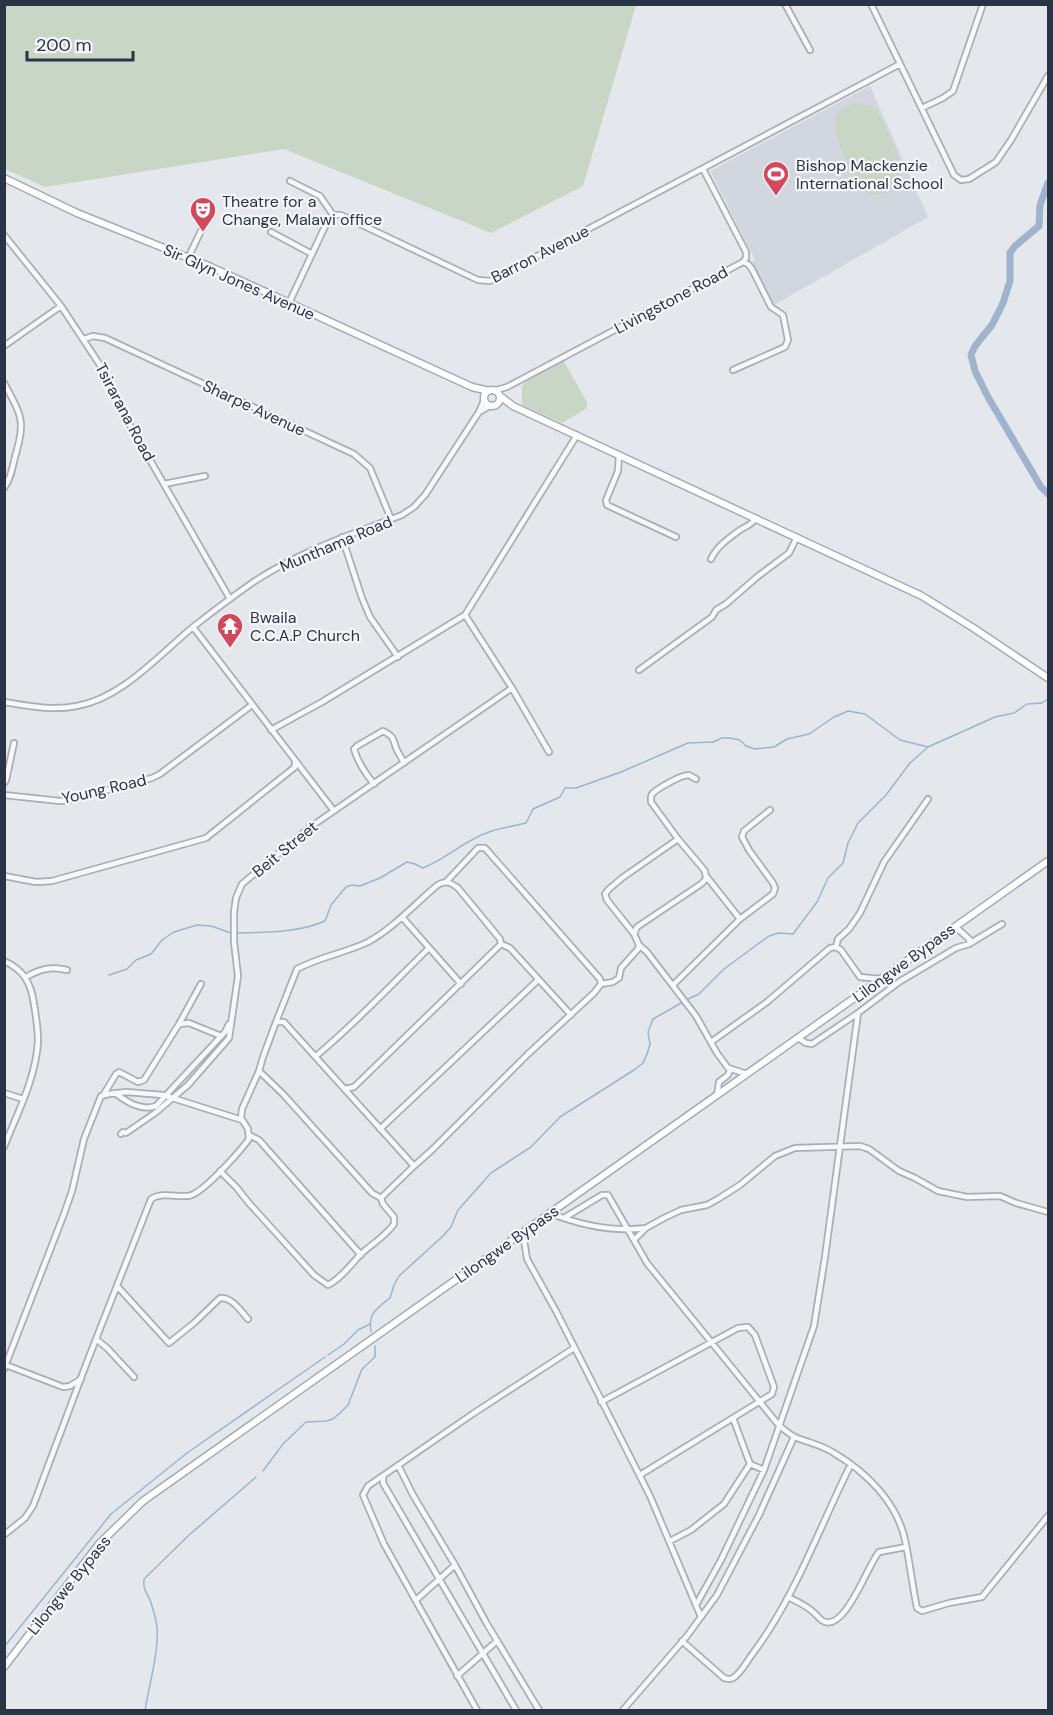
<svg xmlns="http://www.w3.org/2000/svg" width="1053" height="1715" font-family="'DM Sans',sans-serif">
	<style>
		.built { fill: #d2d6de }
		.green { fill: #c9d6c5 }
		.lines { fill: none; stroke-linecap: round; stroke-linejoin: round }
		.stream { stroke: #9fb4cc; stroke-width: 1.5 }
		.river { stroke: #9fb4cc; stroke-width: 7 }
		.minor-casing { stroke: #a9aeb7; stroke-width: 8 }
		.major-casing { stroke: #a3abb8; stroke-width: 9 }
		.minor { stroke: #f7f8fa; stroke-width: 4.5 }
		.major { stroke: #fff; stroke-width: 6 }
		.labels { text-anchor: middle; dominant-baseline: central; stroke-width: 4.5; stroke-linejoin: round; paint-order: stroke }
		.poi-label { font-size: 16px; fill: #2b3445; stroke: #f4f6f9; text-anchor: start }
		.street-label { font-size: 16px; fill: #2b3445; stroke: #f4f6f9 }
	</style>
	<rect width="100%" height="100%" fill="#e4e7ec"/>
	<path class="built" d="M870 86 928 217 774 305 752 262 755 260 710 171Z"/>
	<path class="green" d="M5 4H636V5L583 186 491 233 284 149 45 187 5 169Z
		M858 103C864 104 870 105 875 109 882 116 901 159 901 168 902 176 899 184 893 189 888 193 882 195 875 195 856 193 851 172 845 158 836 137 823 108 858 103Z
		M563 360 587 402V408L562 423 522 405V387L526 381Z"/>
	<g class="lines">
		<path class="stream" d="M236 933C265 932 298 933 325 921L331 905 346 887 352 885 360 886 380 878 407 862 415 864 423 868C446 859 465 840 489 832 501 828 514 826 526 823L533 809 560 797 565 788H576L621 772 688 743 713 742 722 738H730L740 740 746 746 755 749 774 747 787 739 809 734 834 717 848 711 865 714 900 740 928 747
			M109 975 127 969 136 960 151 954 162 940 174 932 197 925 211 926 231 933
			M686 1000 699 994 724 969 769 936 779 933 793 934 817 902 828 878 843 863 848 843 858 823 886 795 910 763 928 747 995 717 1014 713 1027 704 1042 703 1048 699
			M371 1332C368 1313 376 1309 390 1298L394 1285 399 1276 443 1236 451 1227 458 1210 491 1173 531 1147 560 1117 634 1070 643 1063 647 1054 650 1044 648 1032 653 1019 683 1002
			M328 1355 344 1344 358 1330 370 1324
			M263 1471 283 1444 306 1422 326 1421 333 1419 340 1413 348 1405 362 1369 375 1357V1346
			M4 1647 111 1514 187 1453 325 1357
			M145 1710C149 1686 159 1651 157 1627 156 1618 153 1609 150 1600 146 1592 143 1589 144 1579L188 1536 256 1477"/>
		<path class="river" d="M1048 183 1040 205 1039 226 1015 246 1010 253V281L1003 303 992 325 975 346 971 355 975 371 988 397 1041 487 1048 494"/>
		<g class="minor-casing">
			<path id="minor" d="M785 4 810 50
				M871 4 954 175 961 180 969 179 996 162 1011 140 1048 76
				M922 108 943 98 953 91 983 4
				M290 181 320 196 333 215
				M271 232 312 254
				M4 235 61 306 100 365 123 413 230 599
				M188 258 211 210
				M289 303 328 220 333 215H341L478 280 490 281 900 64
				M84 339 93 336 105 338 354 454 370 468 391 519
				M4 346 61 306
				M733 370 785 347 788 340 783 315 771 307 752 269 748 264 743 262
				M4 383C24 420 25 421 14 461 12 471 10 480 4 488
				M493 391 507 387 524 378 743 262 746 258V252L703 169
				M481 411 491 405
				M619 455 618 471 606 500 607 505 676 537
				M164 484 205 476
				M342 537 362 598 370 617 398 657
				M711 559C717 546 729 538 740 530 746 526 752 525 756 518
				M193 627 334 811
				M639 670 712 617 716 610 726 604 757 577 789 553 797 537
				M512 688 549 752
				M4 702C29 706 53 711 77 706 122 698 159 655 193 627 212 612 232 597 252 583 298 552 350 535 402 515L414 507 425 495 479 412 484 400
				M271 730 322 702 465 615 577 435
				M4 783 6 780 14 743
				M374 784C365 773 358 763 354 749L357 746 383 731C393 736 393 738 396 748 398 753 402 758 404 763
				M4 795 60 801 70 800 152 778 160 774 252 705
				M4 876 36 882 52 881 206 838 295 767V761
				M706 876 740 919
				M446 882 478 848H485L600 979 601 984
				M402 917 461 984
				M958 929 970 940 969 944
				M634 934 637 927 701 884 706 879 705 871 678 839 651 802C651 797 650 796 653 793 660 787 681 775 689 775L696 779
				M639 945 647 952 696 1016 717 1053 728 1068 747 1074
				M836 947 838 939 849 929 860 913 884 862 928 799
				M4 961C24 970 31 983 34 1004 36 1016 38 1029 38 1041 36 1078 17 1114 4 1147
				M26 977C40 969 51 966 67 970
				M673 985 740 919 773 894 775 888 773 883 749 850 742 837 744 831 770 810
				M276 1022 297 969C319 957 345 953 368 942 392 929 413 906 434 888 443 880 449 881 458 888L500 939 501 944 510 948 571 1015
				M179 1024 201 984
				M798 1038 806 1043 812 1044 858 1013 899 982 956 948 969 944 1002 924
				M711 1042 767 1002 830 948 836 947 841 950 860 977 881 979
				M316 1056C356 1023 391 985 428 949
				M345 1089 354 1087 501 944
				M4 1093 23 1099
				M115 1093C127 1102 140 1111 156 1106L225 1032 229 1024
				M104 1094 116 1074 119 1072 138 1082 144 1080 179 1024 189 1023 221 1036
				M717 1095 719 1082 728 1075 730 1070
				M380 1129 538 980
				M121 1134 123 1132 126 1133 155 1113 188 1085 229 1038 238 976 234 942V912L236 898 242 884 309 828 512 688 465 615
				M249 1135 259 1140 361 1255
				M220 1171 237 1188 248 1202 314 1275 328 1285C340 1279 350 1266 359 1256 370 1245 385 1237 394 1224V1217L383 1204 381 1198 372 1193 283 1094 259 1071
				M381 1198 414 1166 433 1149 528 1054 594 993 601 984 613 982 619 978 621 968 638 949 639 945 634 934 607 900 605 894 609 889 622 878 678 839
				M550 1213C580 1225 614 1232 646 1228
				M564 1218 602 1195H608L647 1263 777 1423C782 1428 789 1434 795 1437 809 1443 822 1445 834 1453 866 1472 897 1502 905 1540 910 1562 912 1585 917 1608L922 1611 949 1603 982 1597 1048 1516
				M521 1234 524 1240 527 1259 556 1311 650 1496 701 1617
				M634 1240 646 1228 664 1218 681 1210 707 1205 718 1199 740 1185 775 1156 795 1148 860 1146 869 1149 899 1171 915 1178 938 1191 967 1197 1000 1196 1016 1203 1048 1212
				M117 1286 169 1343 194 1323 220 1298C232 1297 240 1310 248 1319
				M96 1339 107 1348 134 1377
				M6 1365 63 1387 70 1386 81 1379
				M4 1369 64 1214 72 1191 84 1139 101 1096 109 1094 126 1092 163 1095 242 1120
				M601 1402 738 1328 748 1327 755 1335 774 1387 772 1394 640 1475
				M750 1464 764 1470
				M398 1465 413 1495 455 1565 487 1624 539 1710
				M383 1476V1483L516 1710
				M4 1535 25 1518 33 1506 87 1362 151 1199C162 1192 176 1197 188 1196 202 1195 240 1151 249 1139L248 1129 241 1118 242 1109 259 1071 263 1057 276 1022H284L414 1166
				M670 1541 691 1530 724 1504 750 1464 733 1418
				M788 1597C796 1601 805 1605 812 1611 816 1614 819 1619 823 1621 845 1633 868 1564 879 1552L906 1547
				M416 1600 455 1565
				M696 1605 721 1560 764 1470 814 1326 825 1257 858 1013
				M682 1641 724 1678C728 1679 730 1680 733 1678 740 1674 746 1663 751 1656 795 1598 819 1528 851 1464
				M457 1676 497 1641
				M477 1710 384 1544 363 1495 368 1486 474 1413 574 1348
				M623 1710 687 1636 717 1595 759 1515 794 1437"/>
		</g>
		<g class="major-casing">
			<path id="major" d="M4 178 77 213 211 267 472 387 489 391
				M484 398a8 8 0 1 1 16 0a8 8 0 1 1-16 0Z
				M500 396 513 406 922 596 975 629 1048 678
				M4 1667 99 1544 143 1501 1048 861"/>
		</g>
		<use href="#minor" class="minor"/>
		<use href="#major" class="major"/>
	</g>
	<defs>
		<g id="stadium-pin" transform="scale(1.35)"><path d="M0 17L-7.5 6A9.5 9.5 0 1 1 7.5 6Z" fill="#d1495b" stroke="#f4f6f9"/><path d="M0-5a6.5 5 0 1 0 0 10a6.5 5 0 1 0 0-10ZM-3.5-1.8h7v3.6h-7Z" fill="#fff"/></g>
		<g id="theatre-pin" transform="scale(1.35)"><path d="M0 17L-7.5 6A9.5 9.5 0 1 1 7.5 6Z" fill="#d1495b" stroke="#f4f6f9"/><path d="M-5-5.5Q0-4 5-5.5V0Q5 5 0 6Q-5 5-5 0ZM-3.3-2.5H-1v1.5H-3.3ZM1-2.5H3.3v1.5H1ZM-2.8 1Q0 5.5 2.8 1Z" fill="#fff"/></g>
		<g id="temple-pin" transform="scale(1.35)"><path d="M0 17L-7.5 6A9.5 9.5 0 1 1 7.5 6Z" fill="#d1495b" stroke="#f4f6f9"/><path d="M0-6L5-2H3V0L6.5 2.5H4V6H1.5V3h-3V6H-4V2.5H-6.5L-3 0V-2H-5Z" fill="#fff"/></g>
	</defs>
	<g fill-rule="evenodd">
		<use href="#stadium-pin" x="776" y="174"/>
		<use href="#theatre-pin" x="203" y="210"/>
		<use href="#temple-pin" x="230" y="626"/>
	</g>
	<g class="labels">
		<g class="poi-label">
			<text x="796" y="165">Bishop Mackenzie<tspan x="796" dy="18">International School</tspan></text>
			<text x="222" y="201">Theatre for a<tspan x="222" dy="18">Change, Malawi office</tspan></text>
			<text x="250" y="617">Bwaila<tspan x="250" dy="18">C.C.A.P Church</tspan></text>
		</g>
		<g class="street-label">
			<text transform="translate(540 254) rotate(-27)">Barron Avenue</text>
			<text transform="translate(239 282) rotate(24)">Sir Glyn Jones Avenue</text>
			<text transform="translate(671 300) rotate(-28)">Livingstone Road</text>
			<text transform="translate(254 408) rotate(25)">Sharpe Avenue</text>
			<text transform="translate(125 412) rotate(62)">Tsirarana Road</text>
			<text transform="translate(336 544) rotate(-23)">Munthama Road</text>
			<text transform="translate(104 789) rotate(-13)">Young Road</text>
			<text transform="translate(285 849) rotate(-39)">Beit Street</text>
			<text transform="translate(904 963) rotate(-36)">Lilongwe Bypass</text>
			<text transform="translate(507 1244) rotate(-35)">Lilongwe Bypass</text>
			<text transform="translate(69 1585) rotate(-51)">Lilongwe Bypass</text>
		</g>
	</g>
	<rect width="1053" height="1715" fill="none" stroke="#2b3445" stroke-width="12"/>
	<path d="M27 51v9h106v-9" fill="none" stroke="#2b3445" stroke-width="3"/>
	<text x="36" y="51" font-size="18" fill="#2b3445" stroke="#f4f6f9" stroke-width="4.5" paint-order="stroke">200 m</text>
</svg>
